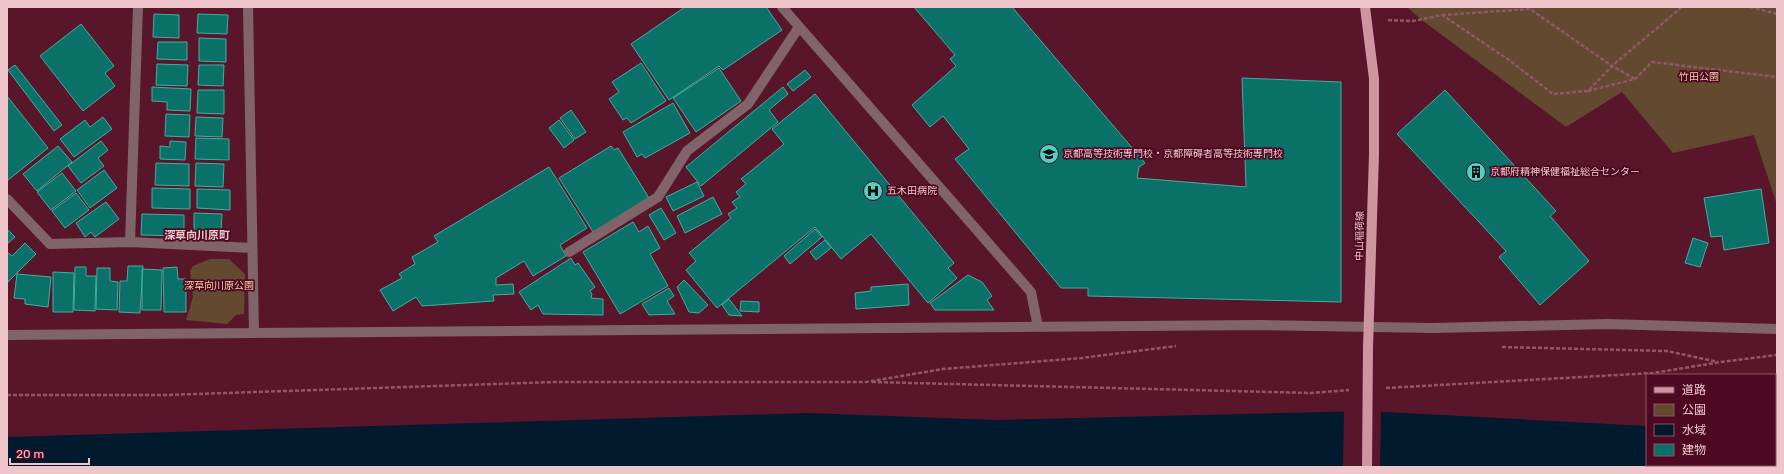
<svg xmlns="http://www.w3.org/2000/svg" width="1784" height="474" font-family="Rubik,'Noto Sans JP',sans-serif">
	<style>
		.green { fill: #63492f }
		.water { fill: #021a2e }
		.pier { fill: #59162b }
		.building { fill: #0a7169; stroke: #42aea3 }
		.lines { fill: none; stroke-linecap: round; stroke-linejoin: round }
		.path { stroke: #915767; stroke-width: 2.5; stroke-dasharray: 4 2; stroke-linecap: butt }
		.minor { stroke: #816469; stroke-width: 10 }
		.major { stroke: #ce949f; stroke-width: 10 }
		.labels { text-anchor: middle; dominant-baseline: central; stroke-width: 3.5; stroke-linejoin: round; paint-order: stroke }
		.park-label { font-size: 10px; fill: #f6cea7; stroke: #4d0921 }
		.poi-label { font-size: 10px; fill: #f0c6cd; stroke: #4d0921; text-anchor: start }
		.street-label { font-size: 10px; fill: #f0c6cd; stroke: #4d0921 }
		.neighbourhood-label { font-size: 11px; font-weight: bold; fill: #f0c6cd; stroke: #4d0921 }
	</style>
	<rect width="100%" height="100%" fill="#59162b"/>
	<path class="green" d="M1407 7H1777V205L1754 135 1673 153 1622 92 1566 127 1423 21Z
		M210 259H229L245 274 244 314 236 315 227 324 186 320 193 297 190 271 193 266Z"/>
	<path class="water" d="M1367 411 1647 426V465H1775V426L1777 434V467H7V437L808 413 995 420Z"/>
	<path class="pier" d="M1367 409 1381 410 1380 467H1343L1344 410Z"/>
	<path class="building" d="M685 7H766L782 30 723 70 719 66 669 100 631 44Z
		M914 7H1012L1145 163 1139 167 1137 178 1246 187 1242 78 1341 82V302L1088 296V288H1061L955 159 969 149 943 116 930 127 912 105 956 66 950 59 955 55Z
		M154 14 179 15V38L153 37Z
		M198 14 228 15 227 34 197 33Z
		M81 24 114 66 105 73 115 86 83 111 40 56Z
		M199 38 226 39V62L199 61Z
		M158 42H187V60L157 59Z
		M641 63 666 101 631 123 627 118 623 120 609 99 619 92 612 82Z
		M157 64 188 65 187 86 156 85Z
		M15 65 62 125 54 131 8 70Z
		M199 65H224L223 86 198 85Z
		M719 68 741 101 696 132 673 98Z
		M805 70 811 77 793 91 787 84Z
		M152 87 191 89 190 111 167 110V102L152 101Z
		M783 87 788 94 769 110 778 122 701 186 686 167Z
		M198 90H224V114L197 113Z
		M1445 90 1556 211 1550 216 1589 261 1540 305 1499 257 1506 251 1397 134Z
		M815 94 954 263 948 268 957 278 928 303 871 234 841 259 815 227 717 308 686 270 696 261 689 253 731 218 728 214 737 208 732 202 740 197 736 192 746 184 741 179 784 144 772 129Z
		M7 96 48 148 7 181Z
		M673 103 690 133 645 158 642 154 637 157 623 132Z
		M571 110 586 132 575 139 560 118Z
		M166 114 190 115 189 137 165 136Z
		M103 117 112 129 74 157 60 139 85 120 90 127Z
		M196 117 223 118 222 137 195 136Z
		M559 120 574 140 564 148 549 128Z
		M196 138 229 139V160L195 159Z
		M101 141 108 150 98 158 104 166 81 183 68 166Z
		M170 141 186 142 185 160 160 159V146L170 147Z
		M58 146 72 162 37 191 23 174Z
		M611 146 614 150 618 148 649 198 593 232 559 178Z
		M156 163 189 164V186L155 185Z
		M196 163 224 164 223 187 195 186Z
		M549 167 587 228 560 245 566 256 533 276 524 261 496 278V285L513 284 514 294 493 295 494 301 422 306 416 297 393 311 380 290 402 278 399 274 415 264 412 257 438 242 434 236Z
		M104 170 117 188 90 208 77 190Z
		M62 173 76 191 51 210 37 192Z
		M697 182 704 196 673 211 666 197Z
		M152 188 190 189V209L152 208Z
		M197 189 230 190V210L197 208Z
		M1761 189 1769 243 1724 250 1722 236 1711 237 1704 198Z
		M76 193 89 210 65 228 52 211Z
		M713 197 722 214 685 233 677 216Z
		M106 202 119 219 95 237 91 232 85 237 76 223Z
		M661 208 676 233 664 240 649 215Z
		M194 213 222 214 221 231 214 230 213 237H194Z
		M142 214 184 215V236L141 235Z
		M633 222 639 232 648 226 660 248 650 254 668 286 620 314 583 252Z
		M7 229 15 237 7 244Z
		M815 229 822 237 790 264 784 256Z
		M1693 238 1708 243 1700 267 1685 263Z
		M825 240 831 248 816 260 810 252Z
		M25 243 36 254 7 283V252L12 256Z
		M571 258 575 265 578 263 595 287 590 291 592 294 591 298 603 299V315L543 314 538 305 531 310 519 292Z
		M128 266H143L140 313 119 312 120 281H127Z
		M75 267H86V276H96L95 311 74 310Z
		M177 267 178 279H186V312H164L163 268Z
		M97 268H110V281L118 282 117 310 96 309Z
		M142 269 162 270 161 310H142Z
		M53 272 74 273 73 312H53Z
		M17 274 51 277 48 307 25 304V299L14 298Z
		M968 275 982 282 992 296 987 300 994 310H935L930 303Z
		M684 280 708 305 699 313 689 312 677 287Z
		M908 284 909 305 856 309 855 293 871 291V287Z
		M669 288 674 296 667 301 675 314 649 315 642 304Z
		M729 299 742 316 729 315 722 305Z
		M741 301 759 302V312L740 311Z"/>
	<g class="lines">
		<path class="path" d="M1750 7 1777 14
			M1442 15 1530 9 1612 66 1635 79
			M1388 20 1413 21 1442 15 1509 60 1553 94 1588 91 1612 66 1682 7
			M1588 91 1635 79 1652 62 1777 77
			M1502 347 1667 351 1718 362
			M872 382 1311 393 1349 390
			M1386 388 1653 373 1721 362 1777 355
			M7 395H166L555 382H866L943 369 1082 358 1176 346"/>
		<path class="minor" d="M248 7 254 333
			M782 7 1031 292 1038 327
			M7 199 50 244 130 242 252 248
			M130 242 138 7
			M569 252 658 197 687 151 748 104 799 27
			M7 335 1260 325 1433 328 1608 324 1777 329"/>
		<path class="major" d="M1365 7 1374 79V154L1368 347 1367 467"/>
	</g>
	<defs>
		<g id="university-disc" transform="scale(1)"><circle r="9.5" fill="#57cec2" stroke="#4d0921"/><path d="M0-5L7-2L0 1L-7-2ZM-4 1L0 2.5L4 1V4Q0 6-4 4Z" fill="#111"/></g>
		<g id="building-disc" transform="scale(1)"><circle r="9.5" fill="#57cec2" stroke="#4d0921"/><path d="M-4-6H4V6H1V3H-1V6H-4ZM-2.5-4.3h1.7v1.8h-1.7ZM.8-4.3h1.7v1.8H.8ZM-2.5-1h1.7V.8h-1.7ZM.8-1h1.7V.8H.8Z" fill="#111"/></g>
		<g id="hospital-disc" transform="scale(1)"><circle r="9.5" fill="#57cec2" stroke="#4d0921"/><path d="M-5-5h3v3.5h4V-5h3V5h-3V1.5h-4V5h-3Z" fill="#111"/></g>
	</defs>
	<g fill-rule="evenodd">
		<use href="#university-disc" x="1049" y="154"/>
		<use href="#building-disc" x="1476" y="172"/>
		<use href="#hospital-disc" x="873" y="191"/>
	</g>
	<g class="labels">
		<g class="park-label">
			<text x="1699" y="77">竹田公園</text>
			<text x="219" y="286">深草向川原公園</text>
		</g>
		<g class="poi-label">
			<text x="1063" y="154">京都高等技術専門校・京都障碍者高等技術専門校</text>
			<text x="1490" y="172">京都府精神保健福祉総合センター</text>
			<text x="887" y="191">五木田病院</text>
		</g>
		<g class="street-label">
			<text transform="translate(1360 236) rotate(-89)">中山稲荷線</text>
		</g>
		<g class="neighbourhood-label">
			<text x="197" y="235">深草向川原町</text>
		</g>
	</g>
	<rect width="1784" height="474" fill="none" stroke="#f0c6cd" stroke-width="16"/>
	<rect x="1646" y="374" width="130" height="92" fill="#4d0921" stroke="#8e5566"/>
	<rect x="1654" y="387" width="20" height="6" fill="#ce949f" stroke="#8e5566"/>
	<text x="1682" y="394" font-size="12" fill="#f0c6cd">道路</text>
	<rect x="1654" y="404" width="20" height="12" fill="#63492f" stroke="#8e5566"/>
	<text x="1682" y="414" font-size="12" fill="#f0c6cd">公園</text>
	<rect x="1654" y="424" width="20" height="12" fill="#021a2e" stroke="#8e5566"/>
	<text x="1682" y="434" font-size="12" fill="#f0c6cd">水域</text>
	<rect x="1654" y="444" width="20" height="12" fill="#0a7169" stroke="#8e5566"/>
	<text x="1682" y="454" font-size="12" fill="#f0c6cd">建物</text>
	<path d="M10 458v6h79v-6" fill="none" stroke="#f0c6cd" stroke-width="2"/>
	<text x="16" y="458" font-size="12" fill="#f0c6cd" stroke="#4d0921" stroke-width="3" paint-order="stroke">20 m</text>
</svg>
